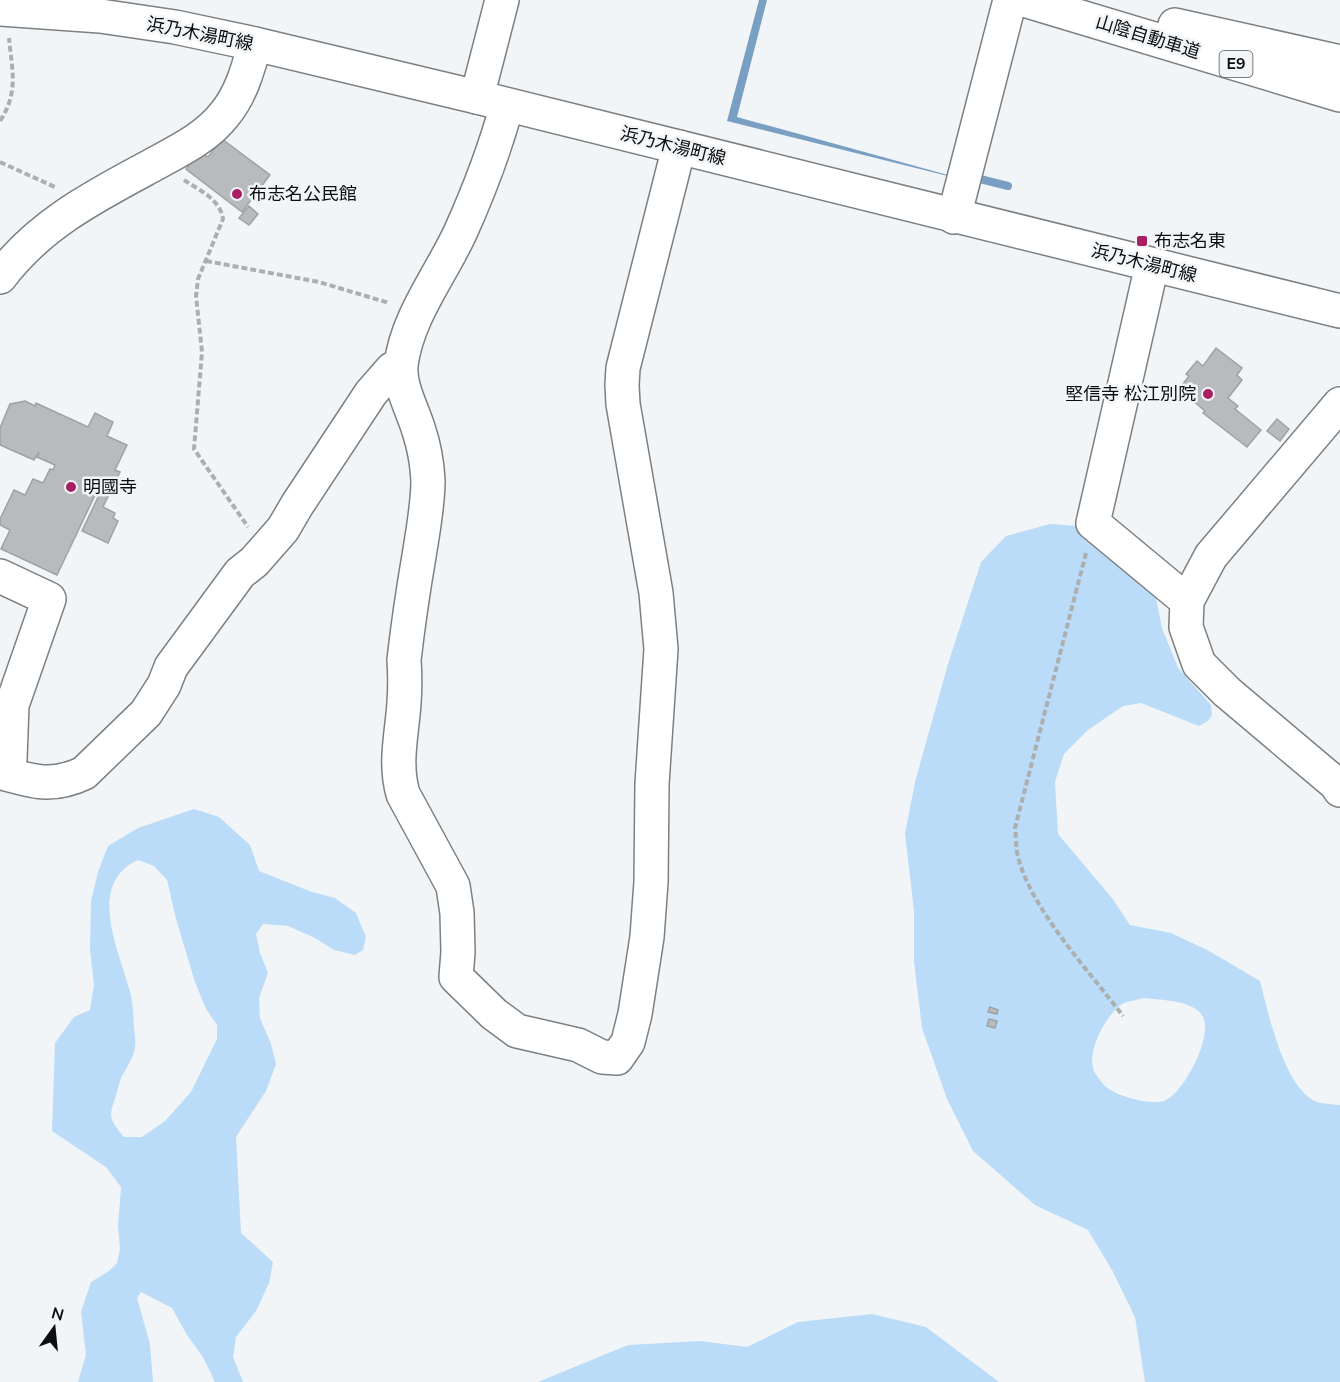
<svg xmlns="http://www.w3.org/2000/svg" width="1340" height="1382" font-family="'Nunito Sans','Noto Sans JP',sans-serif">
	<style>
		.green { fill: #badcf8; fill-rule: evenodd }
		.water { fill: #79a0c3 }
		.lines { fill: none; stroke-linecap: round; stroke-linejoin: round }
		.stream { stroke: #79a0c3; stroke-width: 8 }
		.building { fill: #b8bbbe; stroke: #9fa2a4; stroke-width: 1.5 }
		.minor-casing { stroke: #7d8082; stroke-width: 36 }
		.major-casing { stroke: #7d8082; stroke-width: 36 }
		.highway-casing { stroke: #7d8082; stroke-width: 36 }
		.path { stroke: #acafb0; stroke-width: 4; stroke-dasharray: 6 3; stroke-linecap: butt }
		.minor { stroke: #fff; stroke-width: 33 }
		.major { stroke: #fff; stroke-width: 33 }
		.highway { stroke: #fff; stroke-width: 33 }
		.poi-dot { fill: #a91f62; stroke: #f2f5f7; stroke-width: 2 }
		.labels { text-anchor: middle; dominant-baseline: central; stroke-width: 5; stroke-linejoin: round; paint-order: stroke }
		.shield { fill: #f2f5f7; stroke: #515354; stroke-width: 1.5 }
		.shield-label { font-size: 16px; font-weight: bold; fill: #0c0d0e }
		.street-label { font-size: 18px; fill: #0c0d0e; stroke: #f2f5f7 }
		.poi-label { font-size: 18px; fill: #0c0d0e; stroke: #f2f5f7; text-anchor: start }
	</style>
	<rect width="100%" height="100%" fill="#f2f5f7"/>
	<path class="green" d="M1050 524 1078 526 1105 542 1156 598 1162 628 1178 668 1211 705 1212 715 1208 721 1199 726 1141 703 1123 706 1088 730 1064 754 1055 782 1058 834 1112 898 1130 925 1171 933 1209 951 1260 981C1268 1012 1284 1089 1317 1102 1323 1104 1333 1104 1340 1105V1382H1145L1135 1317 1112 1270 1088 1230 1035 1205 973 1151 947 1099 922 1028 914 962V911L905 834 915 782 948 664 981 562 1006 536ZM1144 998C1160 1000 1195 1000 1203 1017 1213 1036 1185 1091 1166 1100 1153 1107 1117 1096 1106 1087 1102 1083 1094 1073 1093 1068 1088 1049 1106 1015 1122 1004 1128 1001 1137 1000 1144 998Z
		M194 809 219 817 250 845 259 871 312 892 335 898 356 913 366 937 363 950 355 955 334 950 315 938 288 926 263 924 256 934 260 953 268 973 259 998 260 1018 271 1044 276 1064 266 1091 236 1137 241 1233 273 1262 269 1283 256 1311 236 1337 233 1357 243 1382H215L203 1357 187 1335 172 1308 141 1292 137 1298 150 1344 153 1382H78L86 1355 81 1312 91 1282 109 1271 117 1263 120 1249 118 1226 121 1187 106 1167 52 1131 55 1043 74 1017 90 1010 94 985 90 949 91 901 98 872 108 846 138 828ZM138 860 154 866 167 880 176 919 195 982 206 1009 217 1025V1039L191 1092 165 1121 142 1137H124C106 1116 110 1116 117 1092 119 1085 120 1078 125 1071 131 1060 137 1051 135 1037 133 1022 134 1006 130 992 120 952 85 884 138 860Z
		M872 1314 926 1327 999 1382H538L628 1345 700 1341 747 1347 798 1322Z"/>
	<path class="water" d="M759 0H767L737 117 948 175V176L727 121Z"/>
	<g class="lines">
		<path class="stream" d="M980 179 1008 186"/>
	</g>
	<path class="building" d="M222 139 270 175 242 212 186 169 200 151 208 157Z
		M249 206 258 214 249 225 239 218Z
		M1216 348 1242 368 1237 375 1242 380 1228 398 1238 406 1235 409 1261 430 1247 447 1203 413 1205 411 1179 389 1189 376 1186 374 1197 361 1203 366Z
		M25 401 35 406 36 403 88 427 95 413 113 422 107 436 127 445 115 470 120 472 103 507 115 513 113 518 118 521 108 543 82 531 100 493 97 491 57 575 1 549 10 530 0 525V519L14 490 25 495 33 479 43 483 50 469 53 470 55 465 37 457 39 452 34 460 0 445V428L10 404Z
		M1277 419 1289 429 1280 441 1267 431Z
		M990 1007 998 1010 997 1014 988 1012Z
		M989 1019 997 1021 995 1028 987 1026Z"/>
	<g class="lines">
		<g class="minor-casing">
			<path id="minor" d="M477 97 502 0
				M507 105C495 149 479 191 460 233 440 276 407 317 401 365 399 387 413 410 419 431 424 446 427 463 428 480 428 505 423 531 419 556 413 591 408 625 404 660 405 674 405 689 404 703 402 734 394 763 403 794L453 886 457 913 458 952 456 977 494 1014 517 1031 578 1045 602 1057 617 1058 628 1042 635 1014 647 937 651 882 652 784 661 649 656 593 623 404 622 385 623 368 679 147
				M954 217 1010 0
				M1152 265 1093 523 1187 601
				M0 277C39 225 93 197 149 167 176 152 205 139 224 115 241 95 248 69 255 44
				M1340 404 1211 556 1187 601 1186 627 1199 664 1227 692 1336 784 1340 790
				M0 576 49 599 12 705 10 759 6 774
				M0 772C32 782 53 788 84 773L146 713 164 685 171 667 240 573 254 562 283 529 297 505 371 393 392 369 401 367"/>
		</g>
		<g class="major-casing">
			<path id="major" d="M0 9 100 16 175 27 255 44 477 97 1340 311"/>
		</g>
		<g class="highway-casing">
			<path id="highway" d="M1024 0 1340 95
				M1175 25 1340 62"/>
		</g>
		<path class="path" d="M0 121C19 92 12 71 9 38
			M0 162 57 188
			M184 180C199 190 220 199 223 219L198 279 196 296 202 352 194 449 248 527
			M206 261 319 282 389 303
			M1086 553 1015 828C1016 836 1016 844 1017 852 1027 905 1090 972 1123 1016"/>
		<use href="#minor" class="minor"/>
		<use href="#major" class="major"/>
		<use href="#highway" class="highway"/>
	</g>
	<g class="poi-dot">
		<circle cx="237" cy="194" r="6"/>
		<rect x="1136" y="235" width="12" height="12" rx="3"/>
		<circle cx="1208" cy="394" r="6"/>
		<circle cx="71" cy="487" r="6"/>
	</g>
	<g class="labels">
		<rect class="shield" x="1219.5" y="51" width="33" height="26" rx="4.5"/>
		<g class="shield-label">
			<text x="1236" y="64">E9</text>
		</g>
		<g class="street-label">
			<text transform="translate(200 34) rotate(11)">浜乃木湯町線</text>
			<text transform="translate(1148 37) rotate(17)">山陰自動車道</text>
			<text transform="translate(673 146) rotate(14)">浜乃木湯町線</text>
			<text transform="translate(1144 263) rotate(14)">浜乃木湯町線</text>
		</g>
		<g class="poi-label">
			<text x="249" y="194">布志名公民館</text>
			<text x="1154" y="241">布志名東</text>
			<text x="1196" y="394" text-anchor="end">堅信寺 松江別院</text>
			<text x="83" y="487">明國寺</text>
		</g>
	</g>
	<g transform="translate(54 1328) rotate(15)" stroke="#f2f5f7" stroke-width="4.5" paint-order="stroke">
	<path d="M0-4.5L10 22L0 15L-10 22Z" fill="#0c0d0e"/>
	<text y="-9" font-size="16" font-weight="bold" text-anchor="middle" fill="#0c0d0e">N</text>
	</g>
</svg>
